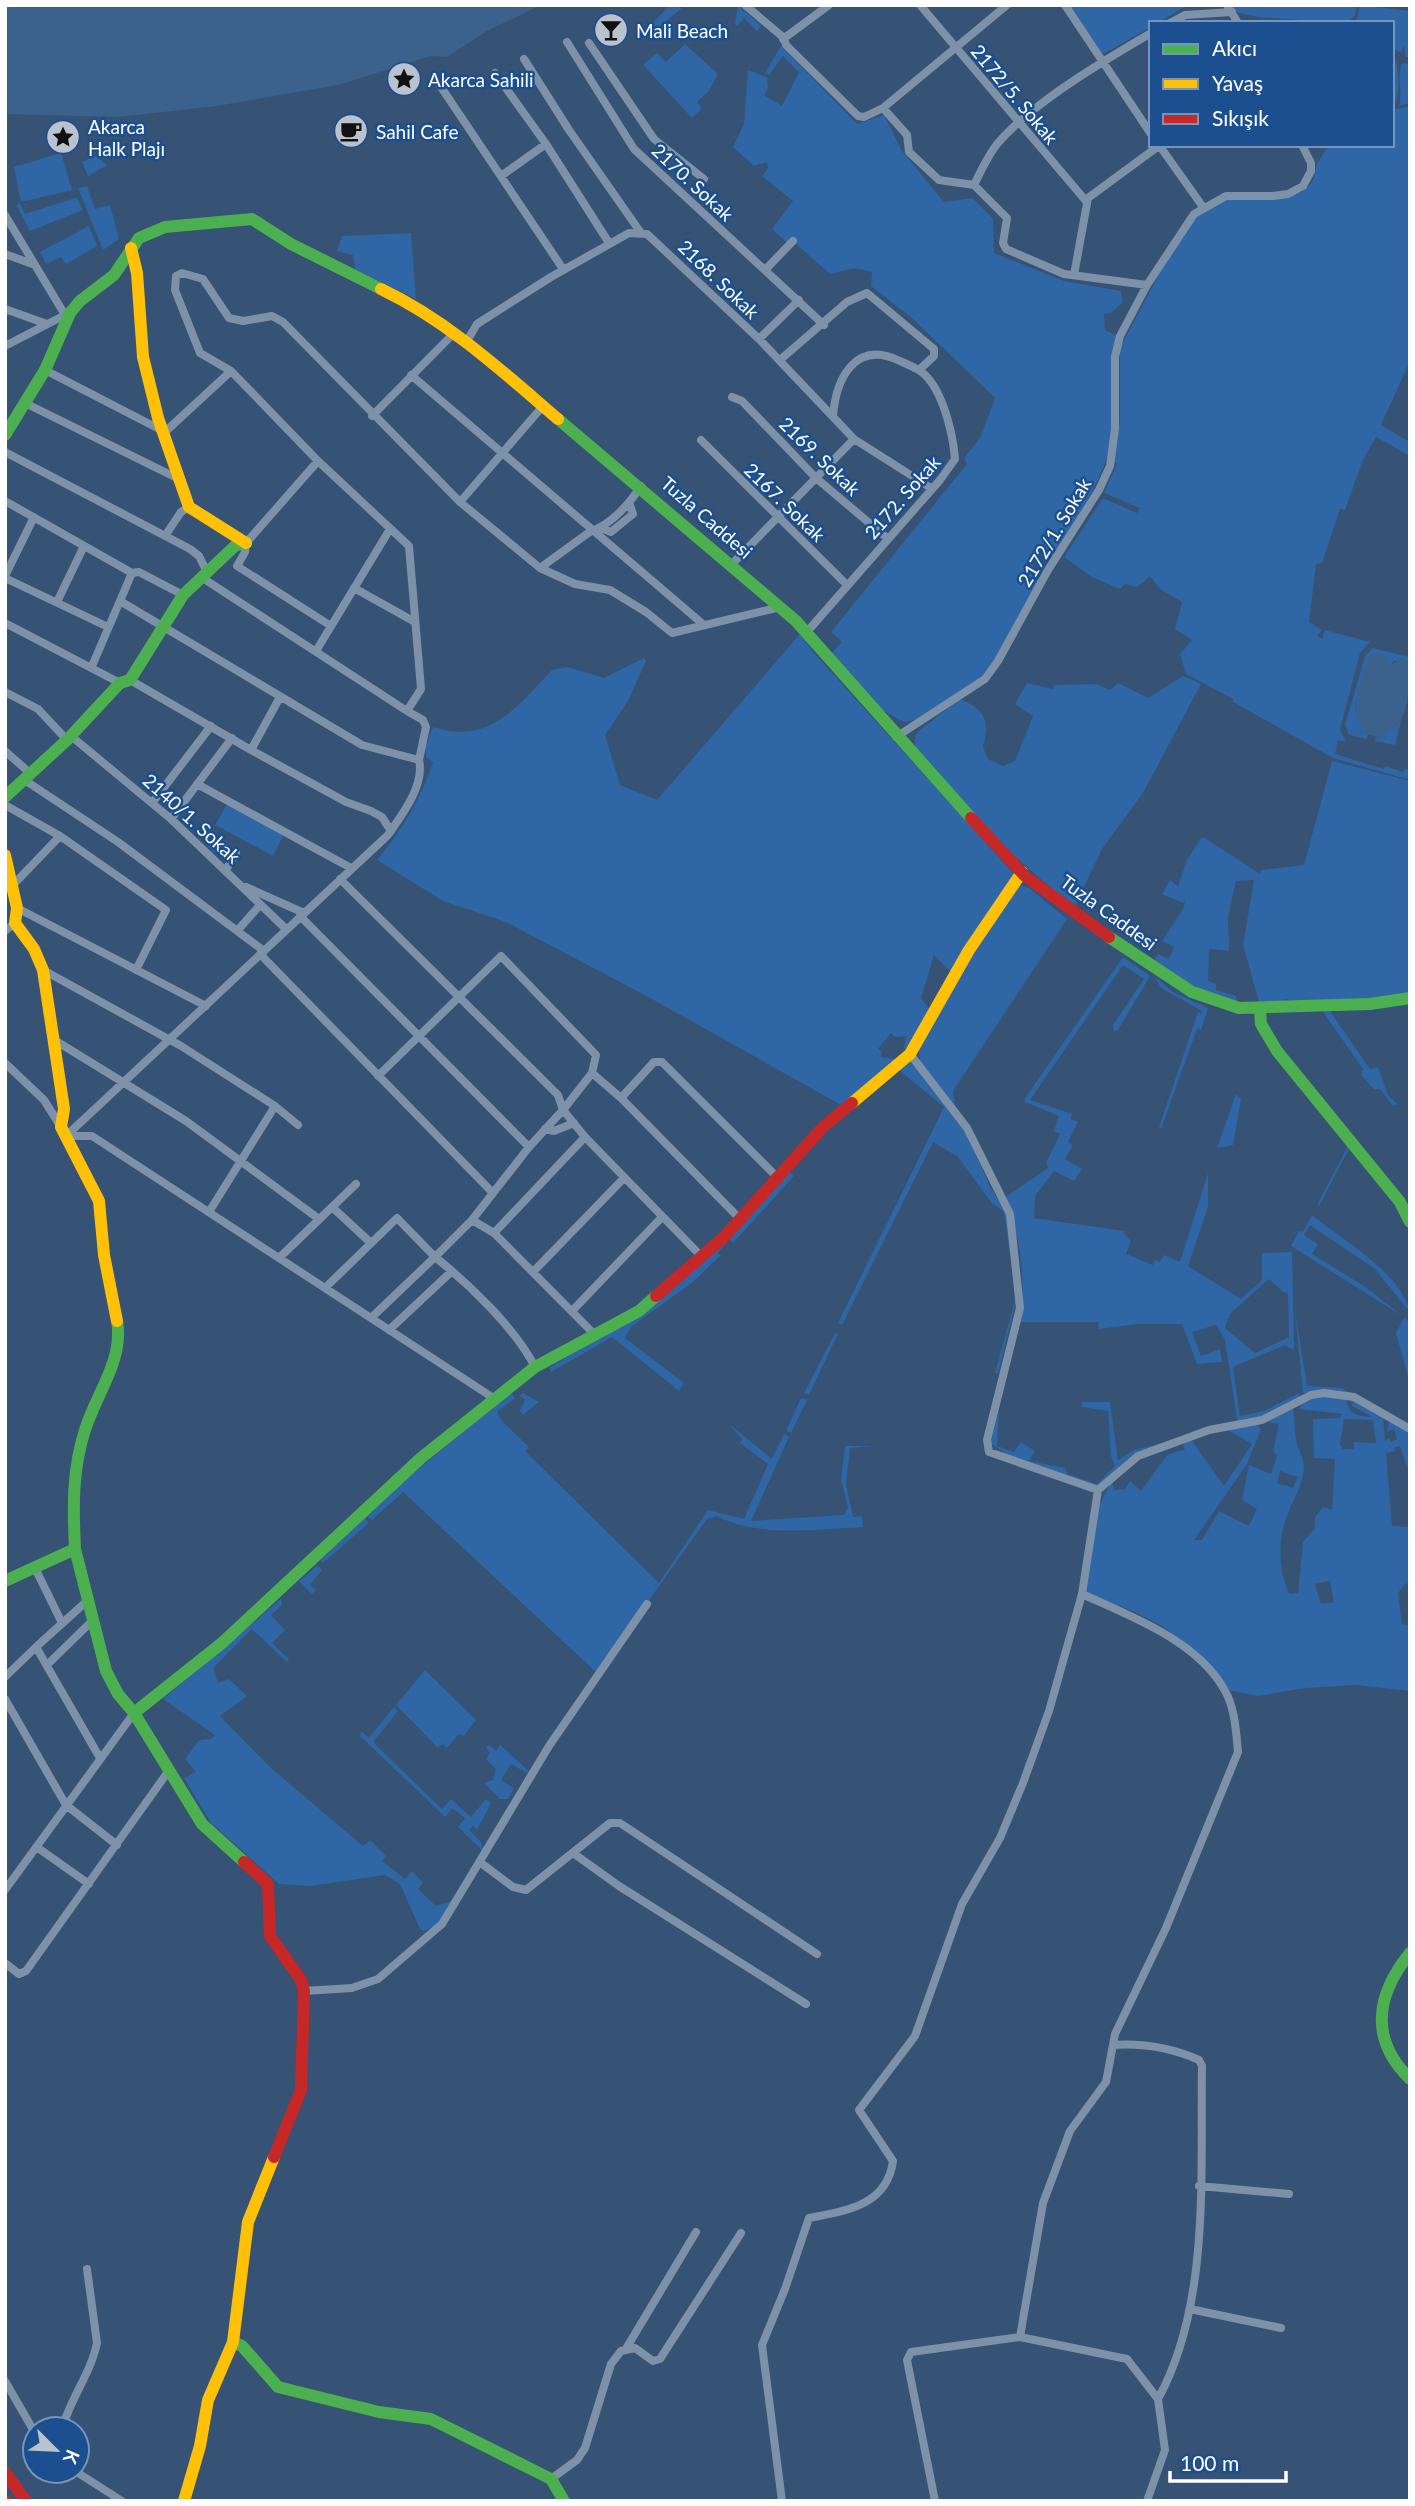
<svg xmlns="http://www.w3.org/2000/svg" width="1415" height="2506" font-family="Lato,sans-serif">
	<style>
		.green { fill: #2f66a5; fill-rule: evenodd }
		.water { fill: #3b618d }
		.lines { fill: none; stroke-linecap: round; stroke-linejoin: round }
		.street { stroke: #7d92a8; stroke-width: 8 }
		.fast { stroke: #4caf50; stroke-width: 12 }
		.slow { stroke: #ffc107; stroke-width: 12 }
		.jam { stroke: #c62828; stroke-width: 12 }
		.labels { text-anchor: middle; dominant-baseline: central; stroke-width: 5; stroke-linejoin: round; paint-order: stroke }
		.poi-label { font-size: 19px; fill: #fff; stroke: #1b4f8f; text-anchor: start }
		.street-label { font-size: 19px; fill: #fff; stroke: #1b4f8f }
	</style>
	<rect width="100%" height="100%" fill="#365274"/>
	<path class="green" d="M670 5 682 8 644 39 641 35Z
		M738 5 761 26 757 31 744 18 737 26 735 24Z
		M1069 5H1188L1157 23H1151V27L1103 54Z
		M1232 5H1357L1355 15 1347 23 1258 17 1236 12Z
		M1360 5 1410 11V57H1405L1404 45 1401 53 1392 48V23H1356Z
		M685 44 718 74 709 91 697 102 702 108 692 118 643 65 657 53 666 62Z
		M781 46 857 124 884 115 902 151 944 202 972 198 993 219 994 253 1064 281 1121 291 1123 302 1111 313 1104 314 1105 330 1117 336C1106 369 1115 398 1112 432 1108 478 1075 517 1053 557L1040 546 1029 556 1039 580C1023 612 1007 654 980 678 961 694 936 706 915 720L904 722 882 710 831 654 842 642 831 632 967 464 964 458 980 438 995 398 913 319 871 286 872 272 854 268 830 274 795 243 791 247 772 229 793 201 762 176 768 168 767 162 754 166 733 147 744 124 748 70 767 77 768 88 764 95 782 106 799 72 783 56 769 75 765 73Z
		M1392 53C1399 60 1402 100 1392 107V101L1395 99Z
		M1402 63 1410 64V103L1399 106C1403 90 1396 78 1402 63Z
		M1410 106V361L1381 425 1410 442V456L1376 437 1363 460 1345 510 1340 509 1322 563 1316 564 1309 622 1322 630 1317 636 1322 639 1325 630 1370 642 1360 653 1340 730 1346 742 1338 740 1335 754 1384 769 1385 766 1403 772 1404 769 1410 770V780L1333 758 1233 702V699L1186 674 1180 654 1192 640 1175 629 1182 602 1161 590 1150 576 1137 587 1125 584 1120 589 1092 577 1064 557 1103 498 1137 513 1140 508 1104 493 1117 464 1114 462 1120 420V348L1165 263 1199 212 1229 198 1280 199 1302 192 1312 183 1317 164 1329 145H1392V110Z
		M61 153 72 190 21 202 14 167Z
		M96 156 107 165 88 176 82 162Z
		M87 186 95 209 110 205 119 239 103 250 78 188Z
		M75 198H77L83 210 30 231 16 205 20 203 25 214Z
		M89 226 97 246 66 264 61 257 46 264 40 252Z
		M411 233 416 299 355 269 353 255 337 251 342 236Z
		M800 634 813 652 1015 875 952 973 934 955 921 998 932 1012 911 1048H904L906 1036 894 1037 891 1033 878 1049 882 1051 881 1057 899 1060 841 1105 652 999 506 922 443 901 377 860C402 830 421 799 433 762L426 757V746L433 727C489 745 516 708 552 670L568 667 604 678 644 658 646 661 628 701 605 735 620 785 657 800Z
		M1373 648 1410 657V662L1394 661 1356 704 1355 709 1362 724 1360 732 1368 734 1367 739 1349 735 1345 725 1365 656Z
		M1183 676 1201 684 1143 793 1102 849 1075 906C1013 862 965 806 915 748V736L919 731 960 699C986 710 990 721 983 747L988 759 1003 766 1015 761 1033 716 1015 704 1027 683 1052 689 1055 685 1097 684 1110 690 1118 683 1148 698Z
		M1401 721 1395 745 1375 741 1376 736 1385 739 1387 731Z
		M1332 761 1410 781V992L1369 1001 1308 1003 1284 999 1283 1004 1260 1005 1243 945 1254 880 1236 881 1228 917 1229 951 1209 949 1208 981 1216 984V990L1236 996 1237 1003 1204 992 1153 962 1158 954 1169 959 1174 947 1162 941 1183 909 1186 899 1183 903 1162 894 1170 880 1178 886 1187 860 1201 838H1205L1260 874 1261 870 1304 865Z
		M227 804 284 834 273 856 215 825Z
		M215 836 228 843 223 853 229 857 227 862 208 847Z
		M1020 885 1028 887 1067 919 953 1091 955 1106 920 1061 919 1049 959 971Z
		M1123 957 1150 976 1118 1030 1114 1031 1113 1025 1144 979 1123 965 1030 1100 1072 1114 1071 1119 1078 1122 1068 1142 1073 1145 1065 1159 1082 1169 1074 1181 1054 1171 1035 1196 1034 1218 1125 1231 1124 1234 1131 1241 1126 1254 1153 1265 1155 1260 1160 1262 1164 1255 1180 1262 1208 1173V1207L1188 1266 1241 1299 1262 1280V1253L1292 1252 1294 1350 1285 1345 1233 1367 1240 1416 1264 1411 1299 1393V1398L1265 1416 1237 1420 1225 1340 1216 1325 1192 1332 1201 1356 1220 1349 1222 1362 1197 1364 1182 1324H1137L1099 1329 1098 1322H1019C1027 1282 1021 1235 1004 1198L1048 1168 1046 1163 1060 1134 1054 1131 1059 1116 1023 1101ZM1269 1279 1283 1292 1288 1293 1289 1337 1255 1353 1225 1328 1230 1314Z
		M1154 976 1173 992 1208 1008 1201 1030 1197 1029 1161 1129 1159 1127 1198 1012 1201 1014 1202 1011 1161 988Z
		M1330 1011 1370 1069 1378 1067 1388 1095 1397 1104 1393 1106 1380 1089H1374L1361 1075 1363 1069 1323 1012Z
		M912 1059 964 1127 990 1187 1008 1215 1017 1297 998 1373H995L1016 1297 1004 1212 991 1202 958 1157 933 1142 842 1325 838 1323 944 1107 899 1070 816 1141 825 1129Z
		M1236 1094 1241 1099 1233 1145 1217 1148Z
		M1349 1144 1350 1147 1319 1206 1317 1205Z
		M789 1171 794 1176 733 1243 728 1238Z
		M1312 1215C1341 1239 1410 1278 1410 1318L1409 1311 1375 1269 1310 1225 1304 1235 1318 1244 1312 1254 1364 1286 1410 1322V1384L1396 1333 1404 1317 1291 1246 1299 1231 1303 1232Z
		M726 1243 718 1253 720 1256 693 1282 631 1327 625 1338 684 1383 679 1391 612 1337 551 1372 549 1368 610 1331Z
		M1295 1311 1307 1386 1341 1388 1366 1400 1337 1390 1303 1393Z
		M835 1333 838 1334 809 1395 804 1393Z
		M511 1392 515 1398 497 1412 502 1421 529 1447 525 1451 659 1583 708 1510 744 1519 768 1464 740 1443 742 1439 728 1423 772 1459 784 1434 789 1437 751 1521 844 1515 848 1507 841 1481 845 1446H874L850 1448 846 1484 853 1517 862 1516 863 1527C817 1529 758 1538 717 1516L707 1519 597 1673 403 1492 372 1520 367 1517 401 1484Z
		M523 1393 539 1402 523 1415 520 1411 525 1400 519 1396Z
		M1329 1396 1346 1398C1349 1415 1356 1416 1372 1417L1352 1406 1351 1399 1383 1416 1385 1441 1389 1438 1391 1442 1397 1439 1394 1429 1387 1432 1389 1422 1410 1432V1475L1400 1446 1395 1447V1451L1386 1453 1392 1526 1410 1527V1583L1405 1584 1398 1593 1402 1624 1410 1625V1691L1356 1685 1306 1688 1258 1696 1227 1690 1166 1628 1135 1612 1088 1594 1086 1591 1096 1512 1112 1480 1114 1490 1125 1489 1130 1481 1141 1491 1167 1455 1185 1449 1182 1442 1190 1438 1224 1486 1252 1444 1226 1429 1257 1424 1261 1430 1247 1464 1194 1540H1202L1219 1511 1249 1526 1257 1509 1242 1500 1248 1469 1249 1465 1271 1474 1277 1456 1273 1450 1279 1424 1268 1422 1293 1406C1295 1418 1294 1432 1297 1444 1300 1454 1304 1458 1304 1469 1302 1487 1293 1500 1287 1516 1277 1542 1279 1570 1289 1594L1298 1593 1303 1542 1315 1528V1517L1323 1507 1332 1510 1335 1459 1314 1458 1313 1419 1340 1418 1342 1414 1300 1409 1301 1403 1314 1397ZM1344 1419 1373 1420 1376 1443 1354 1442V1449H1343L1340 1445ZM1280 1471 1298 1477 1293 1488 1277 1483ZM1330 1581 1334 1602 1321 1604 1315 1584Z
		M801 1398 807 1400 791 1433 786 1431Z
		M1082 1402H1110L1118 1460 1134 1450 1182 1438 1143 1452 1098 1487 1010 1456 990 1443 999 1411 997 1446 1014 1452 1021 1442 1035 1451 1029 1461 1065 1468 1067 1474 1097 1484 1115 1466 1111 1456 1108 1411 1082 1407Z
		M365 1518 369 1523 323 1563 320 1561Z
		M317 1566 322 1570 310 1585 316 1590 312 1594 299 1581Z
		M281 1599 282 1605 271 1615 285 1630 272 1643 289 1659 287 1662 252 1629 213 1668 218 1683 229 1679 247 1696 220 1716 272 1769 363 1846 370 1840 386 1856 382 1861 405 1879 412 1871 423 1883 418 1889 436 1906 457 1899 436 1926 424 1931 420 1929 400 1884 385 1875 311 1886 279 1884 211 1823 184 1778 196 1772 185 1759 199 1740 211 1739 215 1735 163 1699Z
		M425 1670 476 1720 464 1736 459 1734 447 1748 442 1744 438 1748 396 1705Z
		M394 1707 398 1711 373 1742 442 1809 451 1799 471 1817 486 1799 491 1803 477 1830 473 1826 469 1830 481 1842 484 1852 458 1827 465 1818 452 1808 445 1817 359 1735 362 1732 369 1738Z
		M489 1745 496 1751 500 1745 529 1771 527 1773 511 1764 501 1780 514 1788 508 1799H500L484 1783 493 1780 496 1769 486 1759 490 1753 486 1747Z"/>
	<path class="water" d="M5 5H541L487 31 447 57 431 56 338 85 217 106 118 117 5 114Z
		M1378 653 1388 657 1391 665 1401 658 1410 662C1410 684 1409 728 1387 731L1385 739 1360 732 1362 725C1347 714 1362 677 1369 658Z"/>
	<g class="lines">
		<path class="street" d="M745 5 784 38 786 45 858 116 864 117 883 108 907 135 909 152 939 180 974 185 1007 218 1003 243 1006 249 1064 274 1147 285
			M920 5 1086 201
			M1065 5 1151 134
			M1227 5 1238 23
			M1170 23 1185 15 1232 12
			M783 39 829 5
			M567 42 634 149 824 325
			M589 43 654 139 704 179
			M524 59 569 130 641 233
			M495 73 546 144 609 243
			M439 84 563 269
			M883 108 1007 5
			M1159 145 1203 207
			M501 176 546 144
			M974 185C981 171 988 155 998 143 1032 103 1105 60 1151 33
			M5 215 65 315
			M5 254 35 265
			M765 270 793 241
			M1074 275 1088 198 1160 145
			M5 309 47 324
			M759 339 799 300
			M467 341 477 324 551 277 629 233 647 234 759 339 854 439 931 488
			M5 346 67 314
			M780 360 847 302 867 293 934 349V356L919 370
			M45 370 165 432 231 371
			M411 375 704 625
			M732 397 742 401 816 478 887 538
			M27 404 179 479
			M372 416 455 332
			M701 440 847 585
			M5 452 190 549 199 556 207 572
			M318 461 246 543 245 552 237 566 331 626
			M5 501 132 573 139 572 183 595
			M460 502 543 406
			M601 528 611 532 633 514 629 502
			M165 536 181 512 189 507
			M732 564 854 439
			M540 568 591 531C611 525 630 503 641 486
			M5 576 34 517
			M201 577 407 711 421 689 409 546 318 461 231 371 200 353 175 290 176 276 182 273 203 279 229 318 243 321 272 316 283 322 460 502 540 568 575 584 610 590 646 612 672 633 780 607
			M5 578 108 627
			M354 588 415 622
			M57 602 84 546
			M5 623 120 683
			M806 633 940 480 955 459C953 434 943 391 924 374 918 368 908 365 900 361 855 339 836 379 833 416
			M316 651 390 529
			M92 666 132 573
			M130 680 251 750 346 802 371 811 382 817 391 831
			M5 692 38 709 67 740
			M407 711 423 720 426 727 419 760
			M71 736 171 819 286 929
			M896 737 985 679 998 661 1048 570 1099 490 1110 466 1115 429V357L1120 336 1147 285 1194 214 1226 196H1273L1288 194 1303 186 1311 171V163L1302 145
			M251 750 280 697
			M5 751 31 774
			M26 781 118 842 264 951
			M197 784 351 868
			M152 803 211 726
			M5 805 60 836 166 910 136 970
			M171 819 232 738
			M226 870 236 853
			M340 879 558 1095 563 1110 585 1137 702 1257
			M13 885 60 836
			M246 887 304 913
			M17 908 206 1006
			M300 916 529 1147
			M238 930 260 905
			M5 931 15 923
			M260 954 492 1192
			M43 970 181 1046 275 1106 209 1212
			M56 1041 186 1121 319 1219
			M910 1054 967 1128 1010 1214 1020 1308 987 1440 989 1452 1098 1490
			M5 1063 44 1100 61 1127
			M592 1073 621 1098 741 1220
			M378 1076 501 956 596 1055 592 1073 563 1110 529 1147 472 1220 435 1257C469 1284 516 1329 535 1367
			M621 1098 654 1062H662L778 1178
			M275 1106 298 1125
			M545 1129 554 1131 574 1123
			M66 1136 388 835C402 815 425 785 419 760L362 745 120 601
			M66 1136H92L495 1399
			M332 1207 371 1243
			M472 1220 494 1233 596 1336
			M494 1233 585 1137
			M279 1258 356 1184
			M533 1272 624 1178
			M325 1288 397 1218 435 1257 371 1318
			M573 1310 662 1217
			M389 1330 452 1271
			M35 1568 62 1623
			M87 1601 36 1647 100 1758
			M47 1665 92 1621
			M5 1677 36 1647
			M5 1699 66 1805 117 1845
			M38 1848 89 1884
			M573 1853 619 1886 806 2004
			M481 1863 513 1887 526 1890 610 1823H620L817 1954
			M5 1890 134 1713
			M5 1963 19 1974 26 1971 170 1769
			M304 1991 352 1988 378 1979 442 1924 549 1746 647 1604
			M1113 2045C1143 2043 1172 2048 1199 2060L1202 2066C1200 2172 1211 2303 1158 2399
			M1199 2186 1289 2194
			M1190 2309 1281 2328
			M1020 2337 1043 2203 1070 2131 1106 2082 1115 2034 1166 1928 1238 1752C1236 1731 1235 1707 1224 1689 1196 1640 1130 1616 1082 1594
			M627 2347 696 2232
			M5 2381 35 2433
			M62 2429C70 2399 91 2373 97 2343L87 2269
			M75 2471 122 2501
			M551 2479 577 2460 585 2448 611 2364 621 2351 635 2348 653 2361 660 2359 741 2233
			M782 2501 762 2345 785 2289 809 2218C845 2211 887 2206 893 2161L859 2110 915 2036 962 1904 1000 1838 1023 1783 1049 1711 1082 1594 1098 1490 1138 1456 1209 1430 1262 1420 1311 1395 1324 1393 1354 1397 1410 1429
			M935 2501 907 2360 911 2352 1020 2337 1127 2359 1158 2399 1165 2450 1147 2501"/>
		<path class="fast" d="M558 419 796 621 971 818
			M5 435 45 370 70 313 80 301 114 275 139 238 165 227 252 219 291 244 381 289
			M5 797 67 740 120 683 130 680 183 595 236 545 246 543
			M1109 937 1192 992 1239 1008 1370 1004 1410 998
			M1260 1010 1261 1024 1277 1051 1400 1202 1410 1222
			M75 1549C73 1508 72 1470 85 1430 96 1394 124 1360 117 1321
			M5 1581 75 1549 106 1671 118 1694 134 1713 202 1824 244 1862
			M134 1713 222 1643 421 1458 535 1367 639 1311 656 1296
			M1410 1953C1376 1995 1369 2039 1410 2079
			M233 2342 242 2346 278 2387 379 2412 431 2419 551 2479 564 2501"/>
		<path class="slow" d="M131 248 137 273 143 357 158 418 189 507 246 543
			M381 289C448 321 502 371 558 419
			M5 855 17 908 15 923 34 949 43 970 64 1109 61 1127 99 1201 104 1255 117 1321
			M852 1103 910 1054 969 950 1022 872
			M184 2501 200 2446 208 2400 233 2342 248 2222 274 2157"/>
		<path class="jam" d="M971 818 1025 876 1109 937
			M656 1296 724 1237 823 1127 852 1103
			M244 1862 268 1884 270 1936 301 1980 304 1991 301 2090 274 2157
			M5 2472 26 2501
			M5 2500 6 2501"/>
	</g>
	<defs>
		<g id="bar-disc" transform="scale(1.75)"><circle r="9.5" fill="#b9c2ce" stroke="#1b4f8f"/><path d="M-6-5H6L.8 .8V4.5H3.5V6h-7V4.5H-.8V.8Z" fill="#111"/></g>
		<g id="sight-disc" transform="scale(1.75)"><circle r="9.5" fill="#b9c2ce" stroke="#1b4f8f"/><path d="M0-6L1.8-2.2L6-1.7L2.9 1.2L3.7 5.4L0 3.3L-3.7 5.4L-2.9 1.2L-6-1.7L-1.8-2.2Z" fill="#111"/></g>
		<g id="cafe-disc" transform="scale(1.75)"><circle r="9.5" fill="#b9c2ce" stroke="#1b4f8f"/><path d="M-5.5-4.5H6V0H3Q3 3.5 0 3.5H-2.5Q-5.5 3.5-5.5 0ZM3-3.2v2h1.7v-2ZM-6 4.5H4V6H-6Z" fill="#111"/></g>
	</defs>
	<g fill-rule="evenodd">
		<use href="#bar-disc" x="611" y="30"/>
		<use href="#sight-disc" x="404" y="79"/>
		<use href="#cafe-disc" x="351" y="131"/>
		<use href="#sight-disc" x="63" y="137"/>
	</g>
	<g class="labels">
		<g class="poi-label">
			<text x="636" y="30">Mali Beach</text>
			<text x="428" y="79">Akarca Sahili</text>
			<text x="88" y="126">Akarca<tspan x="88" dy="22">Halk Plajı</tspan></text>
			<text x="376" y="131">Sahil Cafe</text>
		</g>
		<g class="street-label">
			<text transform="translate(1015 94) rotate(50)">2172/5. Sokak</text>
			<text transform="translate(693 182) rotate(43)">2170. Sokak</text>
			<text transform="translate(719 279) rotate(44)">2168. Sokak</text>
			<text transform="translate(820 456) rotate(44)">2169. Sokak</text>
			<text transform="translate(902 497) rotate(-49)">2172. Sokak</text>
			<text transform="translate(785 502) rotate(44)">2167. Sokak</text>
			<text transform="translate(707 517) rotate(41)">Tuzla Caddesi</text>
			<text transform="translate(1054 532) rotate(-59)">2172/1. Sokak</text>
			<text transform="translate(192 818) rotate(42)">2140/1. Sokak</text>
			<text transform="translate(1109 912) rotate(36)">Tuzla Caddesi</text>
		</g>
	</g>
	<rect width="1415" height="2506" fill="none" stroke="#ffffff" stroke-width="14"/>
	<rect x="1149" y="21" width="245" height="126" fill="#1b4f8f" stroke="#7695bc" stroke-width="2"/>
	<rect x="1163" y="44" width="35" height="10" fill="#4caf50" stroke="#7695bc" stroke-width="2"/>
	<text x="1212" y="56" font-size="21" fill="#ffffff">Akıcı</text>
	<rect x="1163" y="79" width="35" height="10" fill="#ffc107" stroke="#7695bc" stroke-width="2"/>
	<text x="1212" y="91" font-size="21" fill="#ffffff">Yavaş</text>
	<rect x="1163" y="114" width="35" height="10" fill="#c62828" stroke="#7695bc" stroke-width="2"/>
	<text x="1212" y="126" font-size="21" fill="#ffffff">Sıkışık</text>
	<g transform="translate(56 2450) rotate(114)"><circle r="33" fill="#1b4f8f" stroke="#7695bc" stroke-width="2"/>
	<path d="M0-5L12 26L0 18L-12 26Z" fill="#b9c2ce"/>
	<text y="-10" font-size="19" font-weight="bold" text-anchor="middle" fill="#ffffff">K</text>
	</g>
	<path d="M1170 2471v10h116v-10" fill="none" stroke="#ffffff" stroke-width="3.5"/>
	<text x="1180" y="2471" font-size="21" fill="#ffffff" stroke="#1b4f8f" stroke-width="5" paint-order="stroke">100 m</text>
</svg>
